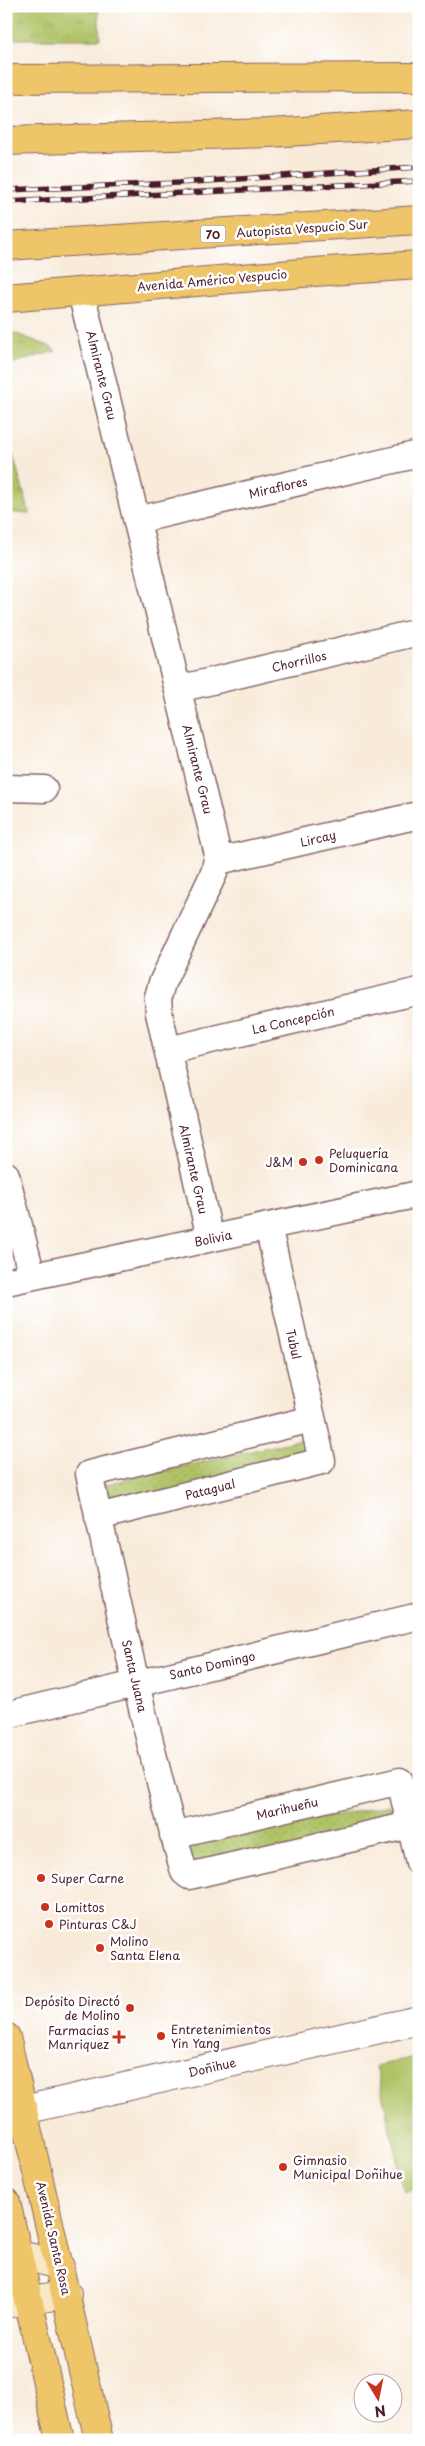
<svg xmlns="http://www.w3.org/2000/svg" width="425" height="2446" font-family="'Playpen Sans',sans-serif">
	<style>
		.grass { fill: url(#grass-dots); stroke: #7c7048 }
		.park { fill: url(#park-tufts); stroke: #7c7048 }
		.pitch { fill: #afc265; stroke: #7c7048 }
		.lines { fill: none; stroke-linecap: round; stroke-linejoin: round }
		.minor-casing { stroke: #876668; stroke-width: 29 }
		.tertiary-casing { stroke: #876668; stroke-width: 30 }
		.secondary-casing { stroke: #876668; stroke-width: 30 }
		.primary-casing { stroke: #876668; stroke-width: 30 }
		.motorway-casing { stroke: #876668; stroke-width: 30 }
		.minor { stroke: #fff; stroke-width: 26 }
		.tertiary { stroke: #fff; stroke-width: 28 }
		.secondary { stroke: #f8e8c3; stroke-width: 28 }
		.primary { stroke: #eec569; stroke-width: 28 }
		.motorway { stroke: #eec569; stroke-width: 28 }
		.rail-casing { stroke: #4a1f2b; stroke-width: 5.5 }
		.rail { stroke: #fff; stroke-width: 4; stroke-dasharray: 11; stroke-linecap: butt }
		.poi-dot { fill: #c8321e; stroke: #fff; stroke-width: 2 }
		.labels { text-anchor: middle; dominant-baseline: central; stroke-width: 5; stroke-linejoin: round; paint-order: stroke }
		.shield { fill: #fff; stroke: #80626b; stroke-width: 1 }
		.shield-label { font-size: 11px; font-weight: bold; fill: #4a1f2b }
		.street-label { font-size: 12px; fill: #4a1f2b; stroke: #fff }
		.poi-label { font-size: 12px; fill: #4a1f2b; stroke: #fff; text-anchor: start }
	</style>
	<defs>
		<pattern id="grass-dots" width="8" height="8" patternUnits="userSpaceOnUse" patternTransform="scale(1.25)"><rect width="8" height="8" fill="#afc265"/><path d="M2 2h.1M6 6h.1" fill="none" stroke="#98a658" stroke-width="1.8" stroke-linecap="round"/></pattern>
		<pattern id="park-tufts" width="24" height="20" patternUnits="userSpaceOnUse" patternTransform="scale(1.25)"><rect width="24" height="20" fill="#afc265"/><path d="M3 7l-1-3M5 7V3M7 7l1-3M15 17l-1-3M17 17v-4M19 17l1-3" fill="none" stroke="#98a658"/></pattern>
	</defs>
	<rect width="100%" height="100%" fill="#fff"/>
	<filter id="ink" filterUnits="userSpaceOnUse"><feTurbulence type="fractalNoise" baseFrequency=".02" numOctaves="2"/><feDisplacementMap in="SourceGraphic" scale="10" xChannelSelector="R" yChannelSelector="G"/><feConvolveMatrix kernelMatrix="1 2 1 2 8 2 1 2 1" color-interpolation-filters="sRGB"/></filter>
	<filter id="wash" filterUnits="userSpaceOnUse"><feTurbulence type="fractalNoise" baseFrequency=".0096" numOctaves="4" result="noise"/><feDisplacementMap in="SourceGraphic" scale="20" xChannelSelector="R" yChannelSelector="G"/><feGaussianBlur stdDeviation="1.12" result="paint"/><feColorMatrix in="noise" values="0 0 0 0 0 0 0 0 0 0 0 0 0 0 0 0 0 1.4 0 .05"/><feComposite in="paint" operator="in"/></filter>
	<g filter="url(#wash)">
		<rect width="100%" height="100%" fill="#f8ebda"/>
		<path class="grass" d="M303 1439 311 1445 313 1454 107 1510 102 1485Z
			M388 1805 399 1813 395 1824 188 1874 181 1847Z"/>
		<path class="park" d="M6 6H98L100 39H6V33L12 26 6 22Z
			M6 330 49 346 56 351 6 365Z
			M6 431 30 514 6 512Z"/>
		<path class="pitch" d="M419 2056V2189L404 2192 376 2066Z"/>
	</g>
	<g filter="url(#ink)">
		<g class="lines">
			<g class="minor-casing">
				<path id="minor" d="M81 292 218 855 214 873 162 983 158 997 159 1013 210 1238
					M137 520 419 454
					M178 689 419 632
					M6 788 44 789
					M218 861 419 815
					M168 1050 419 991
					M6 1175 32 1276
					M6 1282 419 1194
					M312 1419 89 1474C119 1607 147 1741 184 1872L189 1876 410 1825
					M98 1517 322 1461 268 1226
					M6 1715 419 1616
					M173 1835 400 1781 419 1862"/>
			</g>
			<g class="tertiary-casing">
				<path id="tertiary" d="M6 2114 419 2020"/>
			</g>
			<g class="secondary-casing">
				<path id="secondary" d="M6 2257C25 2254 42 2259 60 2267
					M6 2304 67 2294"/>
			</g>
			<g class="primary-casing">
				<path id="primary" d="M6 79 419 77
					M6 298 314 272 419 265
					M6 2037 99 2440
					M6 2202 60 2440"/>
			</g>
			<g class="motorway-casing">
				<path id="motorway" d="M6 141 269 133 419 124
					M6 246 419 220"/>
			</g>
			<use href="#minor" class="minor"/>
			<use href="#tertiary" class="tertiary"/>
			<use href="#secondary" class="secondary"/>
			<use href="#primary" class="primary"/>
			<use href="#motorway" class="motorway"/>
			<g class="rail-casing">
				<path id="rail" d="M6 190 178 183 419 167
					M6 202 419 181"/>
			</g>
			<use href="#rail" class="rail"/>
		</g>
	</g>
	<g class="poi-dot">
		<circle cx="319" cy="1160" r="5"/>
		<circle cx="303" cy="1162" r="5"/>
		<circle cx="41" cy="1878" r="5"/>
		<circle cx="45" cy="1907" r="5"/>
		<circle cx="49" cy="1924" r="5"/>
		<circle cx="100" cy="1948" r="5"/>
		<circle cx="130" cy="2008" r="5"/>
		<circle cx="161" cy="2036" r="5"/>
		<path d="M116.5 2029.5h5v5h5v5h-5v5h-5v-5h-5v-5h5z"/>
		<circle cx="283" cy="2167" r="5"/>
	</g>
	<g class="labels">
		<rect class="shield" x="200.5" y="225.5" width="25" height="17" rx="4"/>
		<g class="shield-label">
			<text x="213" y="234">70</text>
		</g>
		<g class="street-label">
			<text transform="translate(302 228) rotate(-4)">Autopista Vespucio Sur</text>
			<text transform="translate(212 280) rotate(-5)">Avenida Américo Vespucio</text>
			<text transform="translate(102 375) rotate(76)">Almirante Grau</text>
			<text transform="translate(278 487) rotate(-13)">Miraflores</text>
			<text transform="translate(299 661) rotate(-13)">Chorrillos</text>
			<text transform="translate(198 769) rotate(76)">Almirante Grau</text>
			<text transform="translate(318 838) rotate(-13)">Lircay</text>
			<text transform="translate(293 1020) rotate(-13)">La Concepción</text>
			<text transform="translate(194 1169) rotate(77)">Almirante Grau</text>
			<text transform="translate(213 1238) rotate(-12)">Bolivia</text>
			<text transform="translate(294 1344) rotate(77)">Tubul</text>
			<text transform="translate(210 1489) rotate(-14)">Patagual</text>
			<text transform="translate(212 1665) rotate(-13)">Santo Domingo</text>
			<text transform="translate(135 1676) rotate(77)">Santa Juana</text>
			<text transform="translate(287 1808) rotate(-13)">Marihueñu</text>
			<text transform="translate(212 2067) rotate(-13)">Doñihue</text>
			<text transform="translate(54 2238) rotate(77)">Avenida Santa Rosa</text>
		</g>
		<g class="poi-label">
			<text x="329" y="1153">Peluquería<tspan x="329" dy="14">Dominicana</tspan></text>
			<text x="293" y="1162" text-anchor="end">J&amp;M</text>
			<text x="51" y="1878">Super Carne</text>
			<text x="55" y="1907">Lomittos</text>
			<text x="59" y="1924">Pinturas C&amp;J</text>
			<text x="110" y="1941">Molino<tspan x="110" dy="14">Santa Elena</tspan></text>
			<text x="120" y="2001" text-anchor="end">Depósito Directó<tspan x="120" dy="14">de Molino</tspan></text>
			<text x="171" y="2029">Entretenimientos<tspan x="171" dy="14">Yin Yang</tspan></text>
			<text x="109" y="2030" text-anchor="end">Farmacias<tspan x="109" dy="14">Manriquez</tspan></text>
			<text x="293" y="2160">Gimnasio<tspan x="293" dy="14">Municipal Doñihue</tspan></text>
		</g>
	</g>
	<rect width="425" height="2446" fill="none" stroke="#fff" stroke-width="25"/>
	<g transform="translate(378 2398) rotate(170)"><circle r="24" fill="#ffffff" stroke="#b7a5aa"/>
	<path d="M0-4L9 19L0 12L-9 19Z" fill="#c8321e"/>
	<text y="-8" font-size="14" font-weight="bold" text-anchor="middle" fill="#4a1f2b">N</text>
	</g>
</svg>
